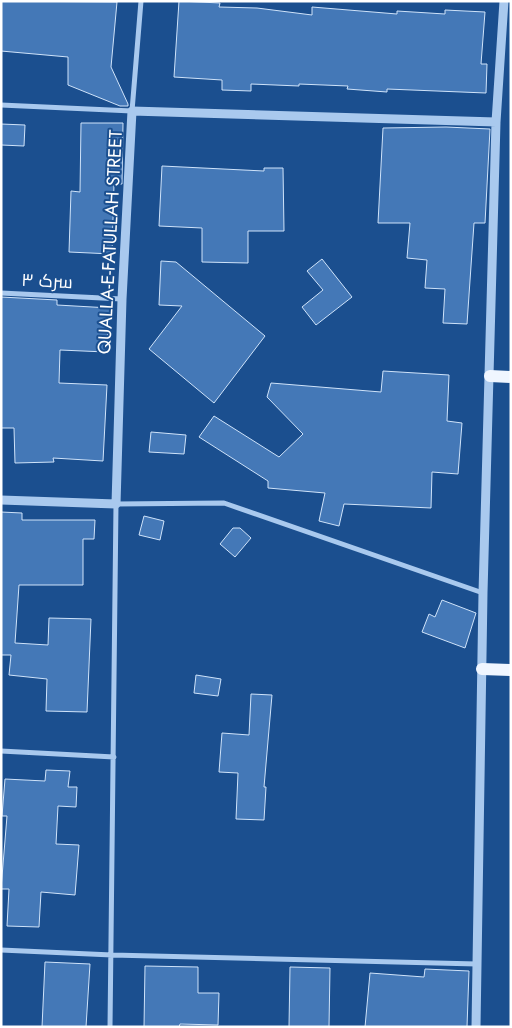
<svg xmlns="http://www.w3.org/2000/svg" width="512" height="1028" font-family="Jost,Cairo,sans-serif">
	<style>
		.building { fill: #4478b7; stroke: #cfe3fa }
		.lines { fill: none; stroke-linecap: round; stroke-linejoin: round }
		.minor { stroke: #a9c9ee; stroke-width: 5 }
		.tertiary { stroke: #a9c9ee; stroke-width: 9 }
		.primary { stroke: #f0f6ff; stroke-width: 12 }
		.labels { text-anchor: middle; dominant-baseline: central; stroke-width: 4; stroke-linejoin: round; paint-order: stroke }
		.street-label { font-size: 18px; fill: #fff; stroke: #1b4f8f }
	</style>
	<rect width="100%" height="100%" fill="#1b4f8f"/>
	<path class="building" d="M1 1 117 2 111 67 128 104V106H120L68 85V57L1 51Z
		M179 1 220 3 219 7 257 8 312 15V7L397 14V11L445 14V10L485 12 481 64H487L486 93 387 89V92L347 89 348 86 299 84V86L251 84V91L222 90V80L174 77Z
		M81 123H123L122 184H114L112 254 69 252 71 191 80 192Z
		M1 124 25 125 24 146 1 145Z
		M446 127 490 129 485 223H474L467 324 443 323 445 289 425 288 427 260 407 258 410 223H378L383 128Z
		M162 166 264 171V168H283L284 231H248V263L202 262V228L159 226Z
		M322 259 352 297 316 325 302 307 323 290 307 271Z
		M161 261 176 262 265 336 214 403 149 349 182 306 159 305Z
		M1 297 57 300V305L110 308 106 352 60 350 59 383 107 385 103 461 53 458 54 462 15 463 14 428H1Z
		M383 371 449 375 447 421 462 423 458 474 432 472 431 508 344 504 339 526 319 521 325 493 268 488V481L199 437 214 416 279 457 303 434 267 397 271 383 381 392Z
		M151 432 186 435 184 454 149 452Z
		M1 512 22 513V520H95L94 539H83V585H19L15 643 48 645 49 618 91 619 87 712 46 711 47 679 9 675 11 655H1Z
		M144 516 164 521 160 540 139 535Z
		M233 528H240L251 538 235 557 220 544Z
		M442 600 476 613 465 648 422 632 429 614 435 617Z
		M196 675 221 679 218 696 194 693Z
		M251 694 272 695 264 787H266L264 820 236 819 238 773 219 772 222 733 249 735Z
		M46 770 70 771 68 787H77L76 807 58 806 56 844 79 845 75 895 41 892 39 927 7 926 9 889H1L7 816H2L5 779 45 781Z
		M45 962 90 964 86 1027H42Z
		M145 966 198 967V993H219L218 1025 180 1024 179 1027H144Z
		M290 967 330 968 329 1027H289Z
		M425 969 469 971 467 1027H365L370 973 424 977Z"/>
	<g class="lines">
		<path class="minor" d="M1 105 132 111 141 1
			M1 293 122 299
			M1 751 114 757
			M1 950 112 955 477 964
			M110 1027 116 504 224 503 483 593"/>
		<path class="tertiary" d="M1 500 116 504 122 299 132 111 496 122
			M476 1027 483 593 496 122 504 1"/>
		<path class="primary" d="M490 376 511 377
			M482 669 511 670"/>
	</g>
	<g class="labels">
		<g class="street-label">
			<text transform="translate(110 242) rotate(-87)">QUALLA-E-FATULLAH STREET</text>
			<text transform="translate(47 281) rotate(3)">سرک ۳</text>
		</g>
	</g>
	<rect width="512" height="1028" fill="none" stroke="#ffffff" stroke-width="5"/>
</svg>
